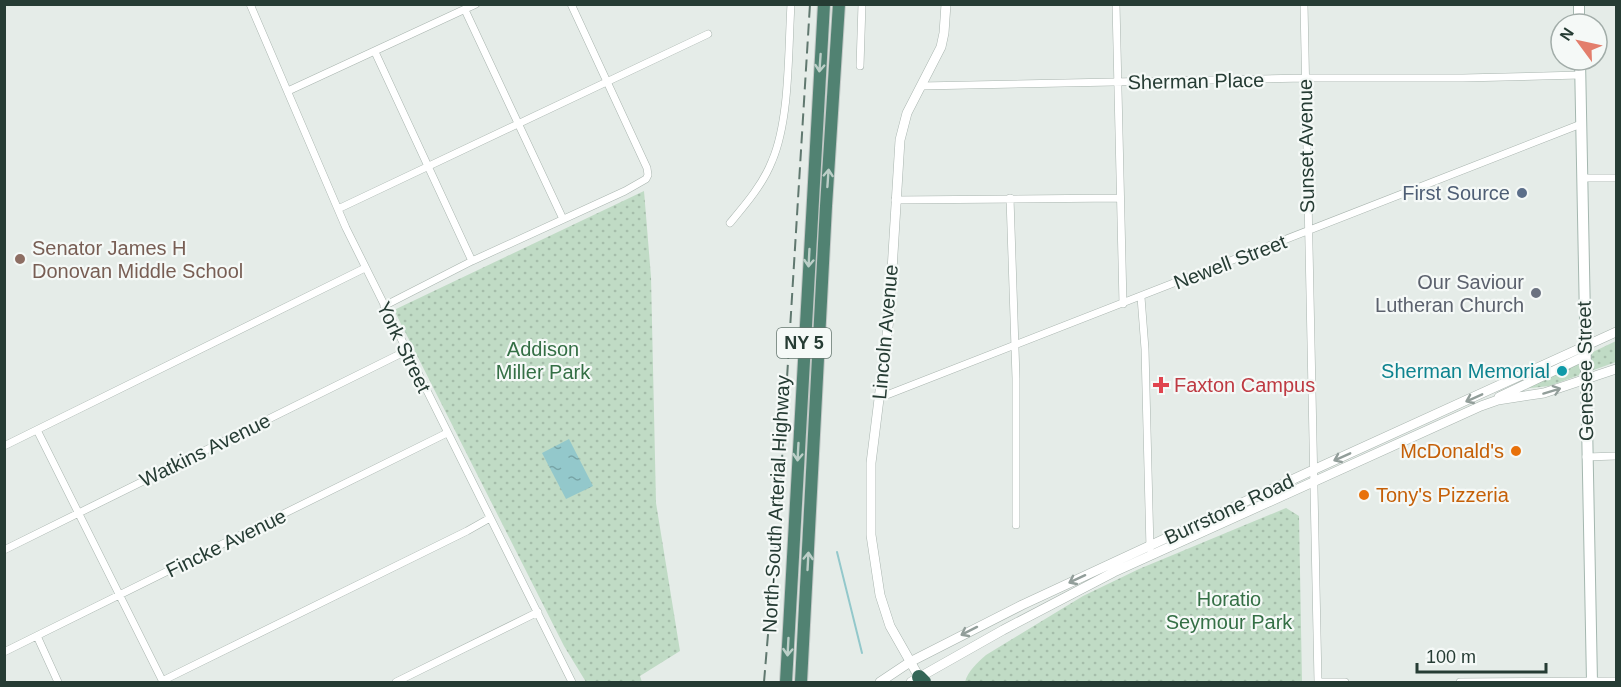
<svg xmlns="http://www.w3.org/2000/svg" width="1621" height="687" font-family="Arial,sans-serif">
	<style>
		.park { fill: url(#park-dots) }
		.water { fill: url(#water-ripples) }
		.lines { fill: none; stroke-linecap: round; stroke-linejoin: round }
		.stream { stroke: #93c8cb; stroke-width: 2 }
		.minor-casing { stroke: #a8b4ae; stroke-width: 8 }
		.tertiary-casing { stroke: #a8b4ae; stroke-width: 10 }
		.secondary-casing { stroke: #a4b7af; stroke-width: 12 }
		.trunk-casing { stroke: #c2c8c6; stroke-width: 14 }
		.motorway-casing { stroke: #c2c8c6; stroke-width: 15 }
		.minor { stroke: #fff; stroke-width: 7 }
		.tertiary { stroke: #fff; stroke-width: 9 }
		.secondary { stroke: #fff; stroke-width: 10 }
		.trunk { stroke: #518272; stroke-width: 12 }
		.motorway { stroke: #346657; stroke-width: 14 }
		.rail { stroke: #60786f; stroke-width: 2; stroke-dasharray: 12 6; stroke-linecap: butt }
		.oneway { stroke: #bccfc8 }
		.oneway2 { stroke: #929e9a }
		.service-dot { fill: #5c6f8a; stroke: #f5f9f7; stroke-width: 2 }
		.education-dot { fill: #8d6e63; stroke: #f5f9f7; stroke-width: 2 }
		.worship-dot { fill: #6b7280; stroke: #f5f9f7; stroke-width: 2 }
		.culture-dot { fill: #0f9aa8; stroke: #f5f9f7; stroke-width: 2 }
		.health-dot { fill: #e0444e; stroke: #f5f9f7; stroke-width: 2 }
		.food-dot { fill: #e8710a; stroke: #f5f9f7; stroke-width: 2 }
		.labels { text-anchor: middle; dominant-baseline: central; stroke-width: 4.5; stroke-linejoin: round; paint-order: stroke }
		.shield { fill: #f5f9f7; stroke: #64756e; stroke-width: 1.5 }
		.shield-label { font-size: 18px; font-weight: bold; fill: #263c34 }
		.street-label { font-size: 20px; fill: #263c34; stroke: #f5f9f7 }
		.service-label { font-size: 20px; fill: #4e5e75; stroke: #f5f9f7; text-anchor: end }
		.education-label { font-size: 20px; fill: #785e54; stroke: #f5f9f7; text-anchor: start }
		.worship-label { font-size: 20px; fill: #5b616d; stroke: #f5f9f7; text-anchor: end }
		.park-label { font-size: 20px; fill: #346f45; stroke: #f5f9f7 }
		.culture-label { font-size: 20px; fill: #0d838f; stroke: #f5f9f7; text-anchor: end }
		.health-label { font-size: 20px; fill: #be3a42; stroke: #f5f9f7; text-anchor: start }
		.food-label { font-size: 20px; fill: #c56008; stroke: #f5f9f7; text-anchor: end }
	</style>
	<defs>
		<pattern id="park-dots" width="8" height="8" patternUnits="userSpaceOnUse" patternTransform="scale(1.5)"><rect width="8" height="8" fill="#c0dbc5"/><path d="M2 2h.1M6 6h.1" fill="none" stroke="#a5bdaa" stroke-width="1.8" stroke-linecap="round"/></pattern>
		<pattern id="water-ripples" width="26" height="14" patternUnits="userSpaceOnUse" patternTransform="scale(1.5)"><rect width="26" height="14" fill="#93c8cb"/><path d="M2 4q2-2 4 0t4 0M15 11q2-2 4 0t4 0" fill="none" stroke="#78a4a6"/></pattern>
	</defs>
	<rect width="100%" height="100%" fill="#e5ece8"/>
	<path class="park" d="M644 191 651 277 656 503 680 651 640 676 642 682H586L564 646 394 310Z
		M1616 341V362L1549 386 1513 390Z
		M1286 508 1299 516 1302 682H965C968 671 977 663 986 655L1083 596 1139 569Z"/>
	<path class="water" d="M569 439 593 486 566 499 542 453Z"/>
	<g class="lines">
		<path class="stream" d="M837 552 862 653"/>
		<g class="minor-casing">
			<path id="minor" d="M250 4 346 228 572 682
				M1116 4 1123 304
				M1304 4 1318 682
				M465 10 563 219
				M375 52 472 261
				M860 66 862 4
				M921 86 1305 78H1463L1580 75
				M288 91 476 4
				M1582 178H1616
				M1010 198 1016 378V525
				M895 200 1120 198
				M338 209 708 34
				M730 223C746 204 763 184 772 161 790 119 788 52 791 4
				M1141 297 1145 349 1150 549
				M384 306 472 261 625 191 646 179 648 175 647 168 571 4
				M879 398 1581 124
				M37 430 163 682
				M4 446 365 268
				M1586 457 1616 456
				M4 550 406 351
				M37 636 58 682
				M4 652 447 433
				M162 681 467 531 490 518
				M396 682 538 612
				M1318 682H1345
				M1460 682 1616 681"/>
		</g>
		<g class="tertiary-casing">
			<path id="tertiary" d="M1499 397 1585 356
				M919 677 890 626 880 595 871 535V463L889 319 900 140 907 113 941 47 944 33 946 4
				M880 682 910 662 1022 605 1313 470 1616 332
				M911 682 1003 630 1114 572 1481 406 1498 400 1544 393 1616 369"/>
		</g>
		<g class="secondary-casing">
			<path id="secondary" d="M1579 4V24
				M1580 60 1592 682"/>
		</g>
		<g class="trunk-casing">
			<path id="trunk" d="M786 682 824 4
				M801 682 826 206 839 4"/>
		</g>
		<g class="motorway-casing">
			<path id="motorway" d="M919 677 924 682"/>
		</g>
		<use href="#minor" class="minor"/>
		<use href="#tertiary" class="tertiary"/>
		<use href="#secondary" class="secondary"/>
		<use href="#trunk" class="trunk"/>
		<use href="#motorway" class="motorway"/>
		<path class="rail" d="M764 682 780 492 810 4"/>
	</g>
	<defs><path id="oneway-shaft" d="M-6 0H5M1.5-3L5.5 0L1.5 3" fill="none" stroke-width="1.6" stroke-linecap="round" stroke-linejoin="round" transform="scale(1.5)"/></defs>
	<g class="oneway">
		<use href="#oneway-shaft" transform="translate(820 63) rotate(94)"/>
		<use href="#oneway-shaft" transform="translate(828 178) rotate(-86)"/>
		<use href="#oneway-shaft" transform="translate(809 258) rotate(93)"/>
		<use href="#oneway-shaft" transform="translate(798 452) rotate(93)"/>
		<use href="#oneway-shaft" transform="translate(808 561) rotate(-87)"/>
		<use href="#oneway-shaft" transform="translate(788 647) rotate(93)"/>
	</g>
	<g class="oneway2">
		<use href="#oneway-shaft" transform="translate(1552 391) rotate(-17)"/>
		<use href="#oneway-shaft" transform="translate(1474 398) rotate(156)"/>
		<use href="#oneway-shaft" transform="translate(1342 457) rotate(156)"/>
		<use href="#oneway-shaft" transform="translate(1077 579) rotate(155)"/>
		<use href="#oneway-shaft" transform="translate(969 631) rotate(153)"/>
	</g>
	<circle class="service-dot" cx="1522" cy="193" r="6"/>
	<circle class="education-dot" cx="20" cy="259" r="6"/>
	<circle class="worship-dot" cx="1536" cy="293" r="6"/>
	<circle class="culture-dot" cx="1562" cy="371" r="6"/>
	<path class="health-dot" d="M1158 376h6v6h6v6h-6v6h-6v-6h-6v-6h6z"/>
	<g class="food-dot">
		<circle cx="1516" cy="451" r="6"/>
		<circle cx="1364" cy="495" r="6"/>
	</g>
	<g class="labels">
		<rect class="shield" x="777" y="328" width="54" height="30" rx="4.5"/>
		<g class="shield-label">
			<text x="804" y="343">NY 5</text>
		</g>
		<g class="street-label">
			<text transform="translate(1196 81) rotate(-1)">Sherman Place</text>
			<text transform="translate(1306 146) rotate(-91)">Sunset Avenue</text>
			<text transform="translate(1230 262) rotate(-21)">Newell Street</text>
			<text transform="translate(885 332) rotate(-85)">Lincoln Avenue</text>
			<text transform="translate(404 347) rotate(64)">York Street</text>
			<text transform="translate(1585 371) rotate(-91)">Genesee Street</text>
			<text transform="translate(205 450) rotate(-26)">Watkins Avenue</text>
			<text transform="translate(776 504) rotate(-87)">North-South Arterial Highway</text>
			<text transform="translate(1229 509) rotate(-25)">Burrstone Road</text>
			<text transform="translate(226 543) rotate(-26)">Fincke Avenue</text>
		</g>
		<g class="service-label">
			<text x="1510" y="193">First Source</text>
		</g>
		<g class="education-label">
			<text x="32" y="248">Senator James H<tspan x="32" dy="23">Donovan Middle School</tspan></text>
		</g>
		<g class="worship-label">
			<text x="1524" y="282">Our Saviour<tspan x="1524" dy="23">Lutheran Church</tspan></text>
		</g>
		<g class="park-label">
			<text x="543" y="349">Addison<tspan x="543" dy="23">Miller Park</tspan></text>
			<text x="1229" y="599">Horatio<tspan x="1229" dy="23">Seymour Park</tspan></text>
		</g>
		<g class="culture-label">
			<text x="1550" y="371">Sherman Memorial</text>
		</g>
		<g class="health-label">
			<text x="1174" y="385">Faxton Campus</text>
		</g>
		<g class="food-label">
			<text x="1504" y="451">McDonald's</text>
			<text x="1376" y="495" text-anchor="start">Tony's Pizzeria</text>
		</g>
	</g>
	<rect width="1621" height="687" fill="none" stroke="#263c34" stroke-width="12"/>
	<g transform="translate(1579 42) rotate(303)"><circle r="28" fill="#f5f9f7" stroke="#a2ada9" stroke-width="1.5"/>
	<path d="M0-4.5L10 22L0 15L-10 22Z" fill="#e37e6c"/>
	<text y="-9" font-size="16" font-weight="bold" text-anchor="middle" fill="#263c34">N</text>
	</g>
	<path d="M1417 663v9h129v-9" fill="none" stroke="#263c34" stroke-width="3"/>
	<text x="1426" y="663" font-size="18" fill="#263c34" stroke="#f5f9f7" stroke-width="4.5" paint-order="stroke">100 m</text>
</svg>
